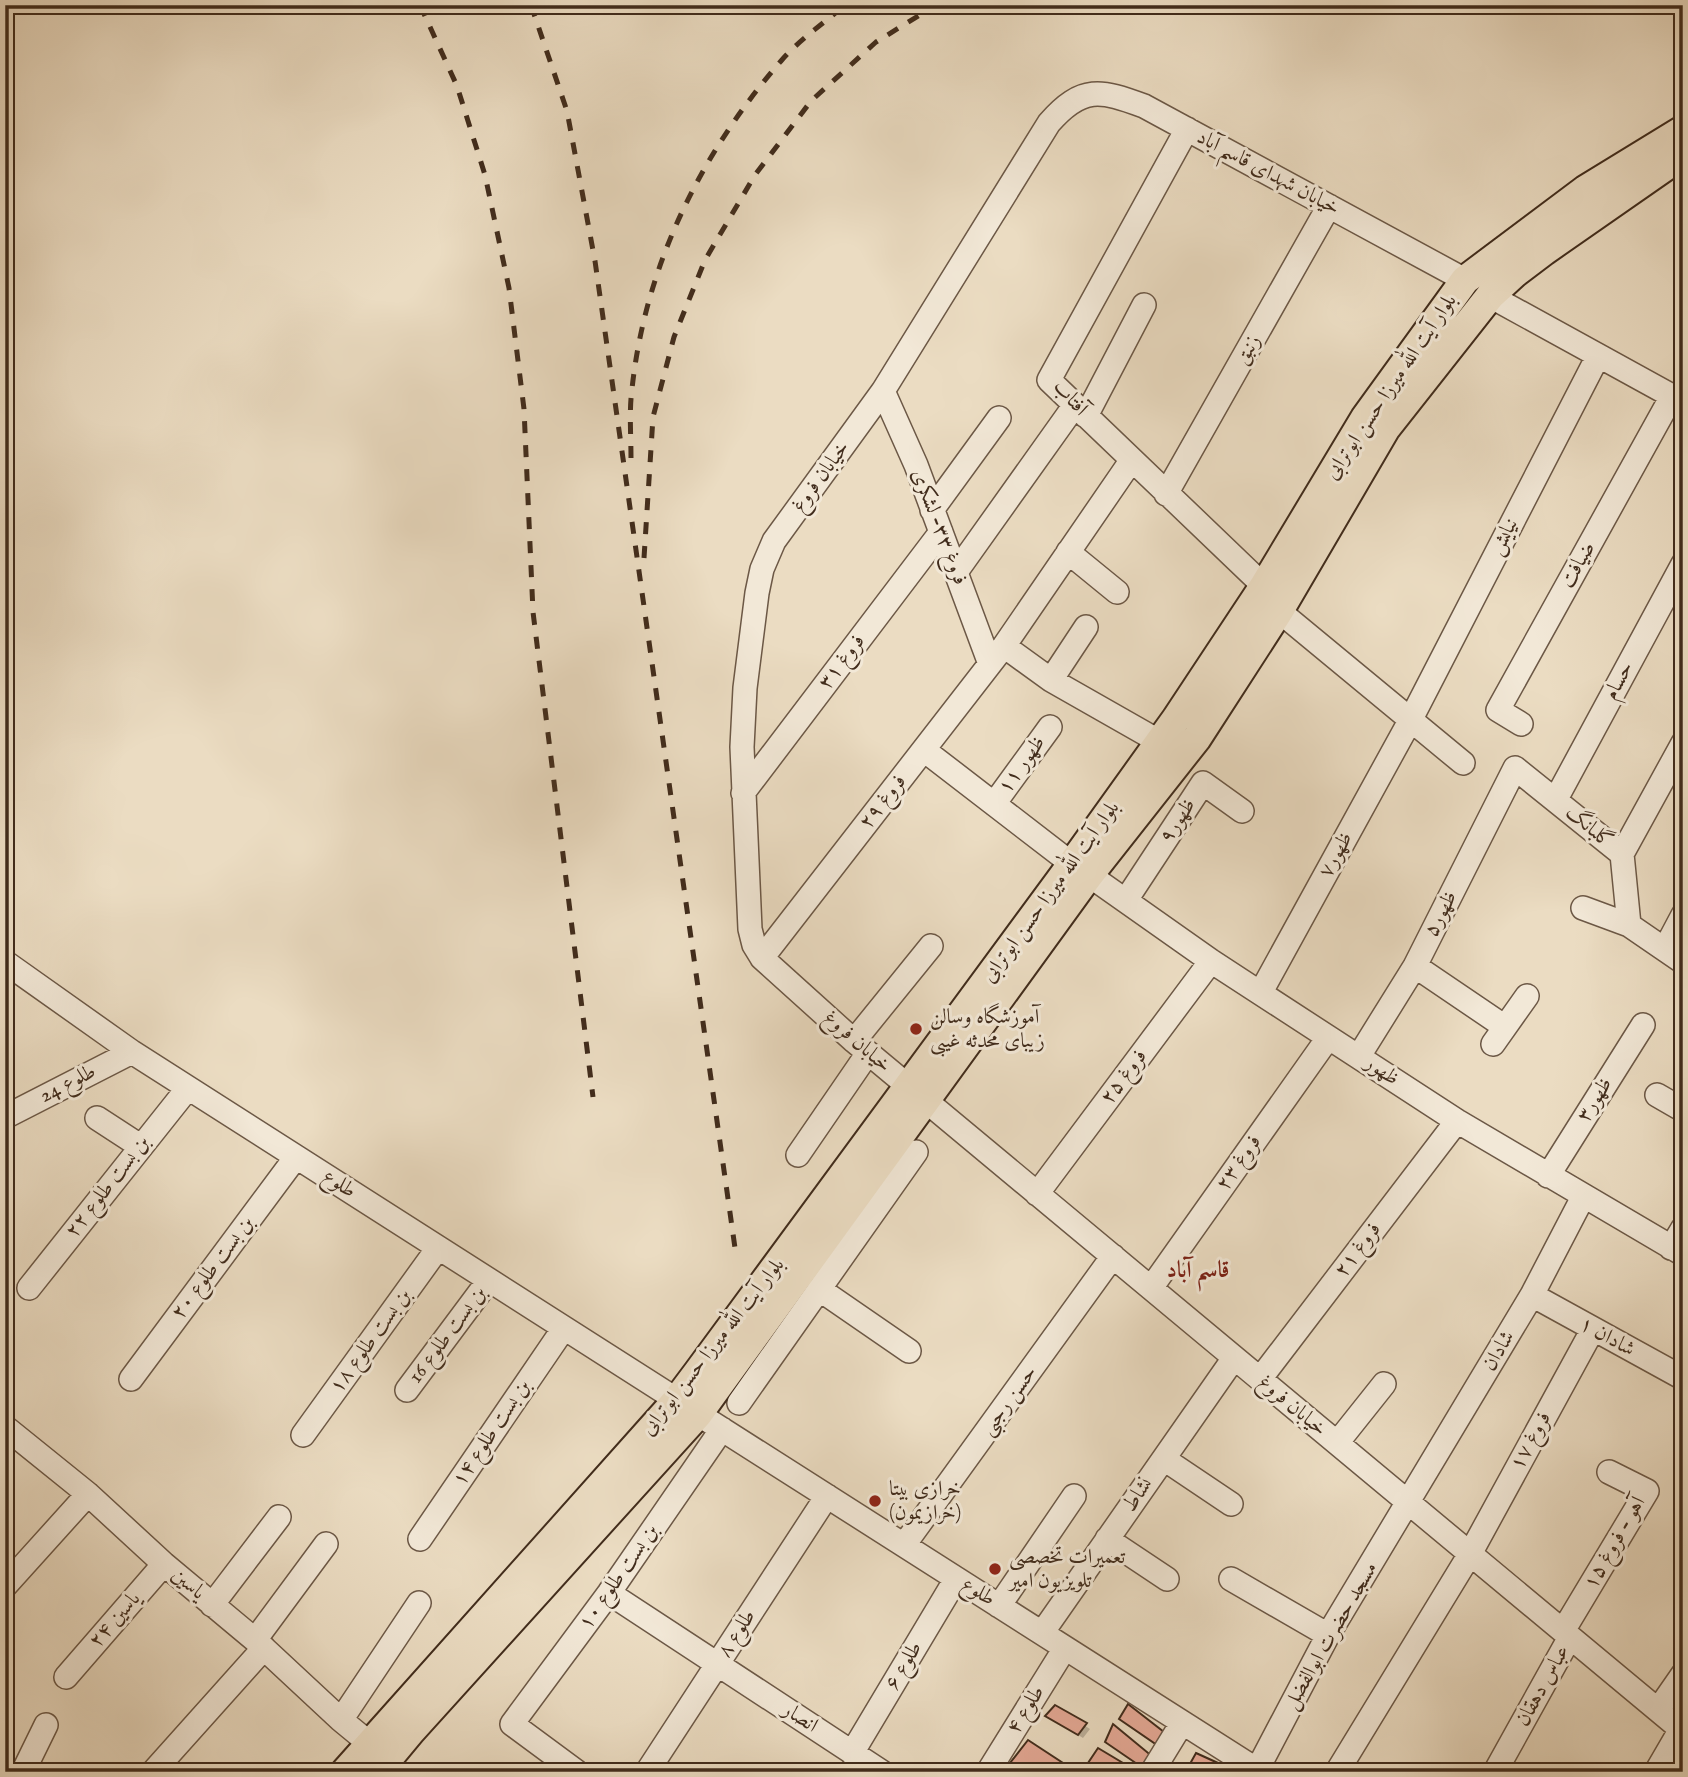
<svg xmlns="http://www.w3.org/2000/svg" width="1688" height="1777" font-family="'IM FELL English',Amiri,serif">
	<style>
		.shadow { fill: #0003 }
		.building { fill: #e5a996; stroke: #412c1c; stroke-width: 2 }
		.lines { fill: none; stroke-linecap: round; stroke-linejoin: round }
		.minor-casing { stroke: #6c5846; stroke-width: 26 }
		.major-casing { stroke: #412c1c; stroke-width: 32 }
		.minor { stroke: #f2e8d7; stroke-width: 23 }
		.major { stroke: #ebdcc2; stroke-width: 28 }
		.rail { stroke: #412c1c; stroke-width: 5; stroke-dasharray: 12 12; stroke-linecap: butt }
		.poi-dot { fill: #8f2418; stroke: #f2e8d7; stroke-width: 2.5 }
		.labels { text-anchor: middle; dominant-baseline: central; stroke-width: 6; stroke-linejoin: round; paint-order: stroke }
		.street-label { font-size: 21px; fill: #412c1c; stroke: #f2e8d7 }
		.poi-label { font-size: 21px; fill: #412c1c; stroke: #f2e8d7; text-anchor: start }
		.neighbourhood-label { font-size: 23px; font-weight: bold; fill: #7a1f14; stroke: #f2e8d7 }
	</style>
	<rect width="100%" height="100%" fill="#ebdcc2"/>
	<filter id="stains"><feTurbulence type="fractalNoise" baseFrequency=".00286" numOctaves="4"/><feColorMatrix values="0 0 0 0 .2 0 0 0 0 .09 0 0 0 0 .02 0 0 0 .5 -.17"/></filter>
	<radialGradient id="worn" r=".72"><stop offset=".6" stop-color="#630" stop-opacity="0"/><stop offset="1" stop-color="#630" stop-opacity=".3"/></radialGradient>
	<path class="shadow" d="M1055 1707 1090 1729 1083 1738 1048 1716Z
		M1197 1755 1217 1765 1221 1769 1219 1772H1190Z
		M1013 1763 1061 1764 1066 1768 1063 1772H1025Z"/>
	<path class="building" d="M1128 1704 1164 1732 1157 1745 1119 1719Z
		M1055 1705 1087 1723 1078 1735 1045 1716Z
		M1113 1724 1153 1757 1143 1768 1105 1742Z
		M1028 1740 1063 1763 1056 1772H1026L1010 1763Z
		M1098 1748 1138 1772H1096L1086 1766Z
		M1196 1753 1218 1763 1211 1772H1188L1186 1771Z"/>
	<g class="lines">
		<g class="minor-casing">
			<path id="minor" d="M1187 129 1049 380 1264 586
				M1465 280 1144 106C1101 90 1082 85 1049 123L883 391 774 541 762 569 757 593 745 688 742 747 750 929 754 945 762 958 854 1041 1683 1731
				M1490 296 1683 402
				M883 391 916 465 990 664
				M1086 416 1144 305
				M1166 494 1329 206
				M932 510 999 418
				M1068 552 1117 592
				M956 572 1075 405
				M1279 611 1463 763
				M1004 646 1051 680 1160 742
				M1051 680 1086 627
				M1521 724 1498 710 1672 396
				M924 750 1072 864
				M743 793 941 532
				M1556 799 1683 564
				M994 804 1050 727
				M1622 854 1683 743
				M1089 875 1211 961 1457 1121 1683 1254
				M1126 900 1203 783 1242 811
				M1583 908 1629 925
				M1665 949 1683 915
				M762 958 1004 646 1131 461
				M5 962 132 1052 677 1400
				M1415 966 1505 1027
				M1261 992 1411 719 1598 356
				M854 1041 931 946
				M1493 1044 1527 996
				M1359 1056 1415 966 1515 768 1622 854 1629 925 1683 962
				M1657 1095 1683 1110
				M5 1117 132 1052
				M97 1118 140 1146
				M798 1155 868 1053
				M1548 1176 1643 1025
				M1037 1194 1211 961
				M1671 1248 1683 1228
				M29 1288 188 1088
				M1151 1288 1328 1038
				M819 1289 909 1351
				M1532 1295 1683 1378
				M131 1379 296 1157
				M1260 1379 1457 1121
				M407 1390 489 1280
				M739 1403 916 1152
				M698 1414 1257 1770
				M5 1427 88 1494 164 1564 255 1640 341 1720 369 1743
				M303 1435 438 1248
				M1337 1443 1384 1384
				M1164 1459 1231 1504
				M420 1539 564 1328
				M1107 1539 1167 1579
				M904 1545 1113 1256
				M1231 1579 1328 1635
				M5 1586 88 1494
				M609 1593 882 1772
				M212 1605 279 1517
				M999 1606 1074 1496
				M1563 1631 1647 1491 1609 1472
				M1042 1633 1234 1358
				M255 1640 326 1544
				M66 1677 164 1564
				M1658 1710 1683 1674
				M341 1720 419 1603
				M852 1753 956 1579
				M23 1772 46 1725
				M153 1772 264 1648
				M577 1772 512 1724 609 1593 722 1429
				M647 1772 827 1496
				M988 1772 1065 1648
				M1152 1772 1182 1723
				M1256 1772 1328 1635 1532 1295 1583 1197
				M1337 1772 1470 1554 1593 1329
				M1495 1772 1570 1637
				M1656 1772 1681 1729"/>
		</g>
		<g class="major-casing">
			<path id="major" d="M345 1772 677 1400 698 1372 1072 864 1176 719 1264 586 1365 418 1465 280 1585 190 1683 130
				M377 1772 411 1731 698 1414 1089 875 1197 738 1279 611 1386 428 1490 296 1515 273 1544 251 1666 166 1683 157"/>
		</g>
		<use href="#minor" class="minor"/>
		<use href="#major" class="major"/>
		<path class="rail" d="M420 5 457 86 485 175 509 288 524 409 533 612 593 1097
			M531 5 567 111 595 261 736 1255
			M631 458C631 435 629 411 632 389 645 266 701 153 781 61 799 40 824 23 845 5
			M644 558 653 417 674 337 705 260 755 175 811 101 876 42 936 5"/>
	</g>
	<g class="poi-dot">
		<circle cx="916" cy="1029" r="7"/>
		<circle cx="875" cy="1501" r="7"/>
		<circle cx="995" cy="1569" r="7"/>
	</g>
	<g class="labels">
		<g class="street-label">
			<text transform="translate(1268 173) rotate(28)">خیابان شهدای قاسم آباد</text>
			<text transform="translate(1248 350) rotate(-60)">زنبق</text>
			<text transform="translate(1391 387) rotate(-56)">بلوار آیت الله میرزا حسن ابوترابی</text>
			<text transform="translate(1070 398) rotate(48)">آفتاب</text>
			<text transform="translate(821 477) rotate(-54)">خیابان فروغ</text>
			<text transform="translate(939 527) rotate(69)">فروغ ۳۳- لشکری</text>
			<text transform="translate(1504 537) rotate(-63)">نيايش</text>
			<text transform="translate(1578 565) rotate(-61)">ضیافت</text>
			<text transform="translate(842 662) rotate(-53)">فروغ ۳۱</text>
			<text transform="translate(1619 681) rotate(-62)">حسام</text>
			<text transform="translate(1022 765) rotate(-54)">ظهور ۱۱</text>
			<text transform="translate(883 802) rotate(-52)">فروغ ۲۹</text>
			<text transform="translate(1178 821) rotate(-57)">ظهور۹</text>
			<text transform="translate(1589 827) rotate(40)">گلبانگ</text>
			<text transform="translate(1336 855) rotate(-61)">ظهور۷</text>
			<text transform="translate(1051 892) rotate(-54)">بلوار آیت الله میرزا حسن ابوترابی</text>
			<text transform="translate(1441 914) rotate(-63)">ظهور۵</text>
			<text transform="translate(857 1042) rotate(41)">خیابان فروغ</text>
			<text transform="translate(1382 1071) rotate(34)">ظهور</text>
			<text transform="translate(1124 1077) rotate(-53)">فروغ ۲۵</text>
			<text transform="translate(68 1084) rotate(-27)">طلوع 24</text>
			<text transform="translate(1595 1100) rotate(-58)">ظهور۳</text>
			<text transform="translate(1239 1163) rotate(-55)">فروغ ۲۳</text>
			<text transform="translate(339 1184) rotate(33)">طلوع</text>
			<text transform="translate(108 1187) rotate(-52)">بن بست طلوع ۲۲</text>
			<text transform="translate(1358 1250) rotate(-53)">فروغ ۲۱</text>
			<text transform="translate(213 1268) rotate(-53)">بن بست طلوع ۲۰</text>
			<text transform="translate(448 1335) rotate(-53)">بن بست طلوع 16</text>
			<text transform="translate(1607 1337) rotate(29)">شادان ۱</text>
			<text transform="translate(371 1341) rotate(-54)">بن بست طلوع ۱۸</text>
			<text transform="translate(713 1347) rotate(-52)">بلوار آیت الله میرزا حسن ابوترابی</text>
			<text transform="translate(1499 1351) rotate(-59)">شادان</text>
			<text transform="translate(1009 1401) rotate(-54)">حسن رجبی</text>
			<text transform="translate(1292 1406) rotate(40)">خیابان فروغ</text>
			<text transform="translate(492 1433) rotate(-56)">بن بست طلوع ۱۴</text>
			<text transform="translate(1531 1441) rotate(-61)">فروغ ۱۷</text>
			<text transform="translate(1138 1495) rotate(-55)">نشاط</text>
			<text transform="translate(1615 1543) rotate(-60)">آهو - فروغ ۱۵</text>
			<text transform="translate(619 1577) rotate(-55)">بن بست طلوع ۱۰</text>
			<text transform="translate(188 1584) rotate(40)">یاسین</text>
			<text transform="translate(978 1592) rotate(32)">طلوع</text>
			<text transform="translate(115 1620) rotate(-49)">یاسین ۲۴</text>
			<text transform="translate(737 1634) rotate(-57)">طلوع ۸</text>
			<text transform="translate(1331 1636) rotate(-60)">مسجد حضرت ابوالفضل</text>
			<text transform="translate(904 1666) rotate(-59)">طلوع ۶</text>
			<text transform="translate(1543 1686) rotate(-61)">عباس دهقان</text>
			<text transform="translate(1026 1710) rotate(-58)">طلوع ۴</text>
			<text transform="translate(800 1718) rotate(33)">انصار</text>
		</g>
		<g class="poi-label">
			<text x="930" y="1017">آموزشگاه وسالن<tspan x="930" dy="24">زیبای محدثه غیبی</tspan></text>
			<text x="889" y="1489">خرازی بیتا<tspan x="889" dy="24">(خرازیمون)</tspan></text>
			<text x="1009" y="1557">تعمیرات تخصصی<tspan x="1009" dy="24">تلویزیون امیر</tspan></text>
		</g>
		<g class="neighbourhood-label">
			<text x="1198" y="1270">قاسم آباد</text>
		</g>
	</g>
	<rect width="1688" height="1777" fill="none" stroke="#ebdcc2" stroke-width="28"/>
	<rect x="7" y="7" width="1674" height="1763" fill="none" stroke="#412c1c" stroke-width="3.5"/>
	<rect x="14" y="14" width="1660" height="1749" fill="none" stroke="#412c1c" stroke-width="2"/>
	<rect width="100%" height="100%" filter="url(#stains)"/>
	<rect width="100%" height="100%" fill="url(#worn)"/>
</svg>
